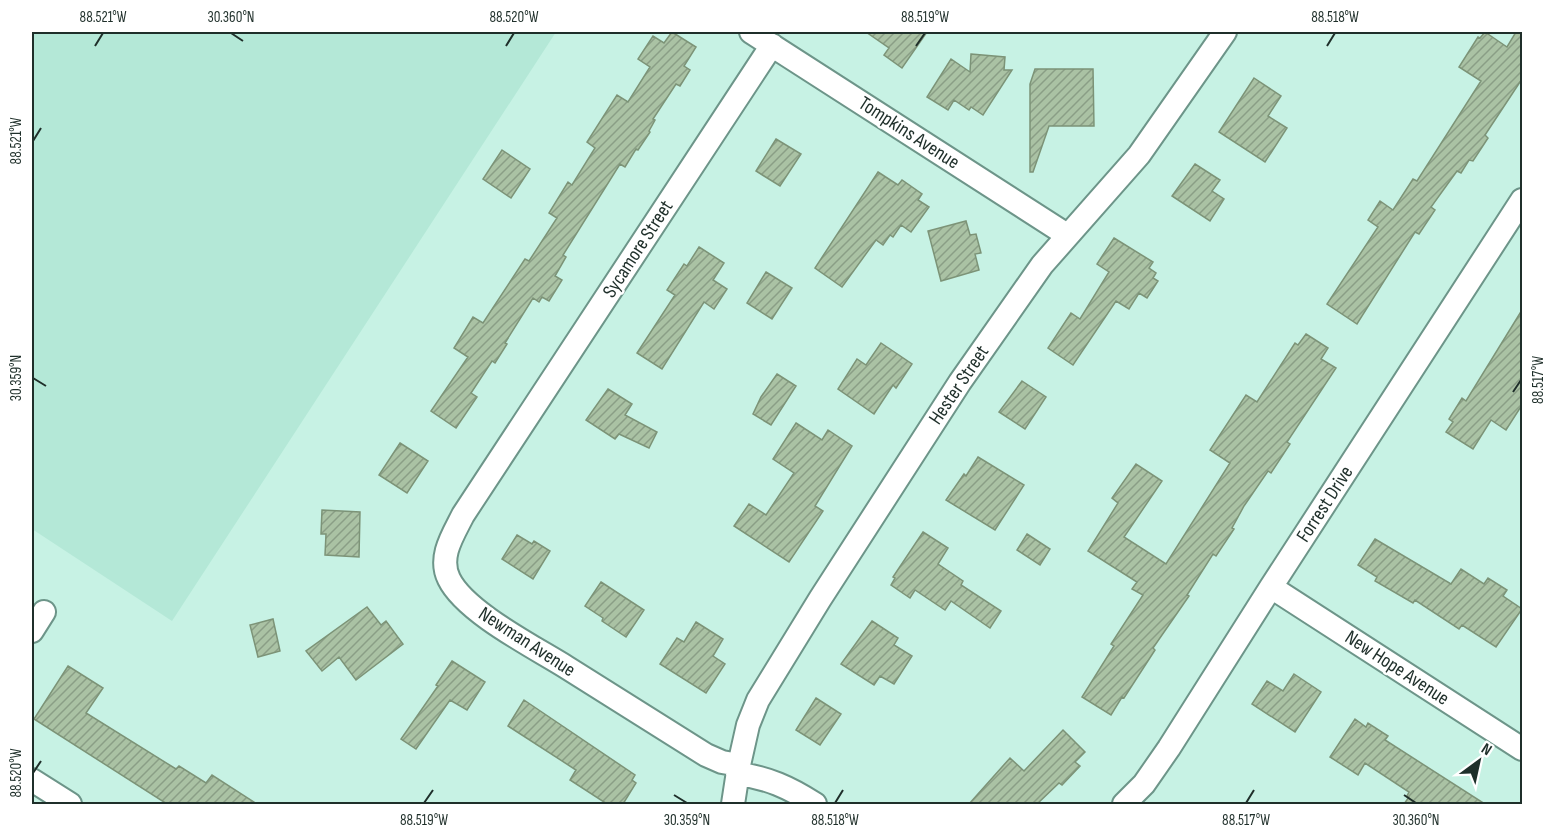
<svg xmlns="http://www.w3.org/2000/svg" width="1554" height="836" font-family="'Sofia Sans Condensed',sans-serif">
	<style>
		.built { fill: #b4e8d7 }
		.building { fill: url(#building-hatch); stroke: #7c9377; stroke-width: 1.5 }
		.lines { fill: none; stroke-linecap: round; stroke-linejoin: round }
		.street-casing { stroke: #6d9589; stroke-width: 26 }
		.street { stroke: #fff; stroke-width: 22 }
		.ticks { fill: none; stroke: #1f2f2a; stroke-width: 2 }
		.labels { text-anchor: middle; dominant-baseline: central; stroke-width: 5; stroke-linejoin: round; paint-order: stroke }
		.street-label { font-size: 20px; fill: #1f2f2a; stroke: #fff }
		.neatline { fill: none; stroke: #1f2f2a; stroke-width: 2 }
		.ticks-label { font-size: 15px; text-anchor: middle; fill: #1f2f2a }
	</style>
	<defs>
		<pattern id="building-hatch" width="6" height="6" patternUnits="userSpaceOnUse" patternTransform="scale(1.5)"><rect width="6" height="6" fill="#aac2a4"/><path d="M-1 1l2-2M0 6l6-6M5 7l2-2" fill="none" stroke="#8a9e86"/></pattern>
	</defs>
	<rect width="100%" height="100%" fill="#c7f2e4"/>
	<path class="built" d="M32 32H556L172 621 32 529Z"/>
	<path class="building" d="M672 32 696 47 684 66 690 70 680 86 676 84 653 119 655 120 649 131 650 132 638 150 636 149 625 167 620 164 563 255 566 257 555 276 562 280 549 301 542 297 539 302 533 298 505 343 507 344 495 363 492 361 471 393 477 397 456 428 431 411 468 357 454 348 473 317 483 323 525 259 529 261 557 218 549 213 568 182 572 185 595 148 587 142 617 95 628 102 650 67 638 59 653 36 664 43Z
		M866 32H927L902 68 884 55 889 48Z
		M1485 32 1507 47 1516 32H1522V79L1485 135 1488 138 1473 161 1469 160 1461 173 1457 171 1431 207 1435 210 1419 234 1415 232 1357 324 1327 304 1378 227 1368 220 1380 201 1393 210 1413 179 1417 181 1481 81 1459 67 1478 37 1480 38Z
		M971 54 1005 57 1004 70H1012L983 115 971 107 969 110 954 100 948 110 927 97 951 59 970 72Z
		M1035 69H1093L1094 126H1049L1033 172H1030V84Z
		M1254 78 1281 96 1268 116 1287 128 1265 162 1219 132Z
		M776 139 801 154 780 186 756 171Z
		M502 150 530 169 511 198 483 179Z
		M1195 164 1220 180 1212 191 1224 199 1210 221 1172 196Z
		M878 172 898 185 902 180 922 194 918 200 929 207 911 232 901 225 893 237 890 235 883 245 876 240 842 287 815 268Z
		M966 221 970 235 976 234 981 253 975 254 979 270 941 281 928 231Z
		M1114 238 1153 262 1149 268 1156 273 1153 278 1158 281 1147 298 1139 293 1129 309 1116 301 1073 365 1048 348 1071 313 1080 319 1109 272 1097 264Z
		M699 247 724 263 713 280 727 289 714 309 704 302 662 369 637 353 675 295 667 290 684 264 687 266Z
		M766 272 792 288 772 319 747 303Z
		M1522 310V405L1506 430 1491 420 1473 449 1446 432 1453 422 1449 419 1462 398 1466 401Z
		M1306 334 1328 348 1321 359 1336 368 1287 442 1290 444 1271 473 1268 471 1244 506 1232 528 1234 529 1216 556 1213 554 1187 595 1189 596 1153 648 1155 650 1124 698 1122 697 1111 715 1082 697 1114 646 1111 644 1143 595 1132 589 1137 582 1088 551 1118 503 1112 498 1136 464 1162 481 1124 537 1166 564 1230 463 1210 450 1246 395 1257 402 1295 343 1298 345Z
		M881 343 912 364 896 388 893 385 874 414 838 389 857 359 866 365Z
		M777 374 796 386 771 425 753 414 761 397Z
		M1022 381 1046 397 1025 429 999 412Z
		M608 389 632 404 625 415 657 432 649 448 619 434 615 439 586 420Z
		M796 423 822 440 828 430 852 446 815 506 823 511 789 562 734 526 749 504 766 515 794 473 773 459Z
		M400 443 428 461 407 493 379 475Z
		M978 457 1024 485 995 530 946 500 964 474 966 476Z
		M322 510 360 512 359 557 325 555 326 534H321Z
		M923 532 948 548 938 564 963 581 961 585 1001 611 990 628 951 601 945 610 915 590 910 598 891 585 895 578 893 577Z
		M1027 534 1050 549 1040 565 1017 550Z
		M517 535 532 544 534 541 550 551 533 579 502 559Z
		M1375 539 1451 584 1461 569 1484 584 1488 578 1507 590 1503 596 1522 609 1496 647 1462 625 1459 629 1415 600 1413 603 1375 581 1377 577 1358 565Z
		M601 582 644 610 626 637 602 621 603 618 585 606Z
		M367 607 381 625 386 621 403 644 356 680 339 657 322 671 306 651Z
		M273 619 280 651 258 657 250 625Z
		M872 621 898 638 894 645 912 656 894 684 880 676 874 685 841 664Z
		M696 622 723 639 713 656 725 664 706 693 660 664 677 638 684 642Z
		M452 661 485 682 467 710 450 700 416 749 401 739 438 686 436 685Z
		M68 666 103 688 86 713 176 769 179 766 206 783 212 775 257 804H167L34 719Z
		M1294 674 1321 692 1295 732 1252 704 1267 681 1283 691Z
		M816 698 841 714 820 745 796 730Z
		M524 700 635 775 632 780 636 783 623 804H607L570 780 576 770 508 726Z
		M1355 719 1366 727 1368 723 1388 736 1385 740 1485 804H1404L1409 797 1407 796 1409 792 1365 763 1358 775 1330 757Z
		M1063 730 1085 752 1075 762 1080 766 1062 785 1059 783 1037 804H969L1010 758 1024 771Z"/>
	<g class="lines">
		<g class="street-casing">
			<path id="street" d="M751 32 1067 235
				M1271 587 1522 749
				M32 631 44 612
				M739 765 722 762 706 755C659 725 612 696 566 667 534 647 465 612 449 579 438 557 453 535 463 515L772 45
				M737 774C767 777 790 788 815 804
				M32 780 70 804
				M733 804 739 765 748 725 758 700 820 599 960 382 1042 265 1139 155 1225 32
				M1124 804 1144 784 1169 748 1271 587 1522 200"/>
		</g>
		<use href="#street" class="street"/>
	</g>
	<path class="ticks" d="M231 33 243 41M95 46 103 33M506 46 514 33M916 46 925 33M1327 46 1335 33M33 141 41 128M33 378 46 386M1513 392 1521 380M33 773 41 761M674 795 687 803M1404 795 1416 803M424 803 433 790M835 803 843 790M1246 803 1254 790"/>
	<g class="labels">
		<g class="street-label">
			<text transform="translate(909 133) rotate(33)">Tompkins Avenue</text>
			<text transform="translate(638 249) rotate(-57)">Sycamore Street</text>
			<text transform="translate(959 385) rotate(-56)">Hester Street</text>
			<text transform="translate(1325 504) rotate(-57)">Forrest Drive</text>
			<text transform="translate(527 642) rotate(33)">Newman Avenue</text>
			<text transform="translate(1397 668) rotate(33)">New Hope Avenue</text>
		</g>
	</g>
	<rect width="1554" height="836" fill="none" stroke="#ffffff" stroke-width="66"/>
	<g transform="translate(1479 761) rotate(33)" stroke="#ffffff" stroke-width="4.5" paint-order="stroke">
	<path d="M0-4.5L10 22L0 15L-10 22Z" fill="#1f2f2a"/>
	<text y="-9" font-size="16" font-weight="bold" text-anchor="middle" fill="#1f2f2a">N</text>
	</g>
	<rect x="33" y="33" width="1488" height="770" class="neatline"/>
	<g class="ticks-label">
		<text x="103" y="22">88.521°W</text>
		<text x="231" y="22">30.360°N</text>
		<text x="514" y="22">88.520°W</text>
		<text x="925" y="22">88.519°W</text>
		<text x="1335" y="22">88.518°W</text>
		<text transform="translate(16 141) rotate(-90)" y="5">88.521°W</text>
		<text transform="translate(16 378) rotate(-90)" y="5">30.359°N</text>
		<text transform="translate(1538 380) rotate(-90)" y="5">88.517°W</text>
		<text transform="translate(16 773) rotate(-90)" y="5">88.520°W</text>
		<text x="424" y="825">88.519°W</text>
		<text x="687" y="825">30.359°N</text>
		<text x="835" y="825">88.518°W</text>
		<text x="1246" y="825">88.517°W</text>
		<text x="1416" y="825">30.360°N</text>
	</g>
</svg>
